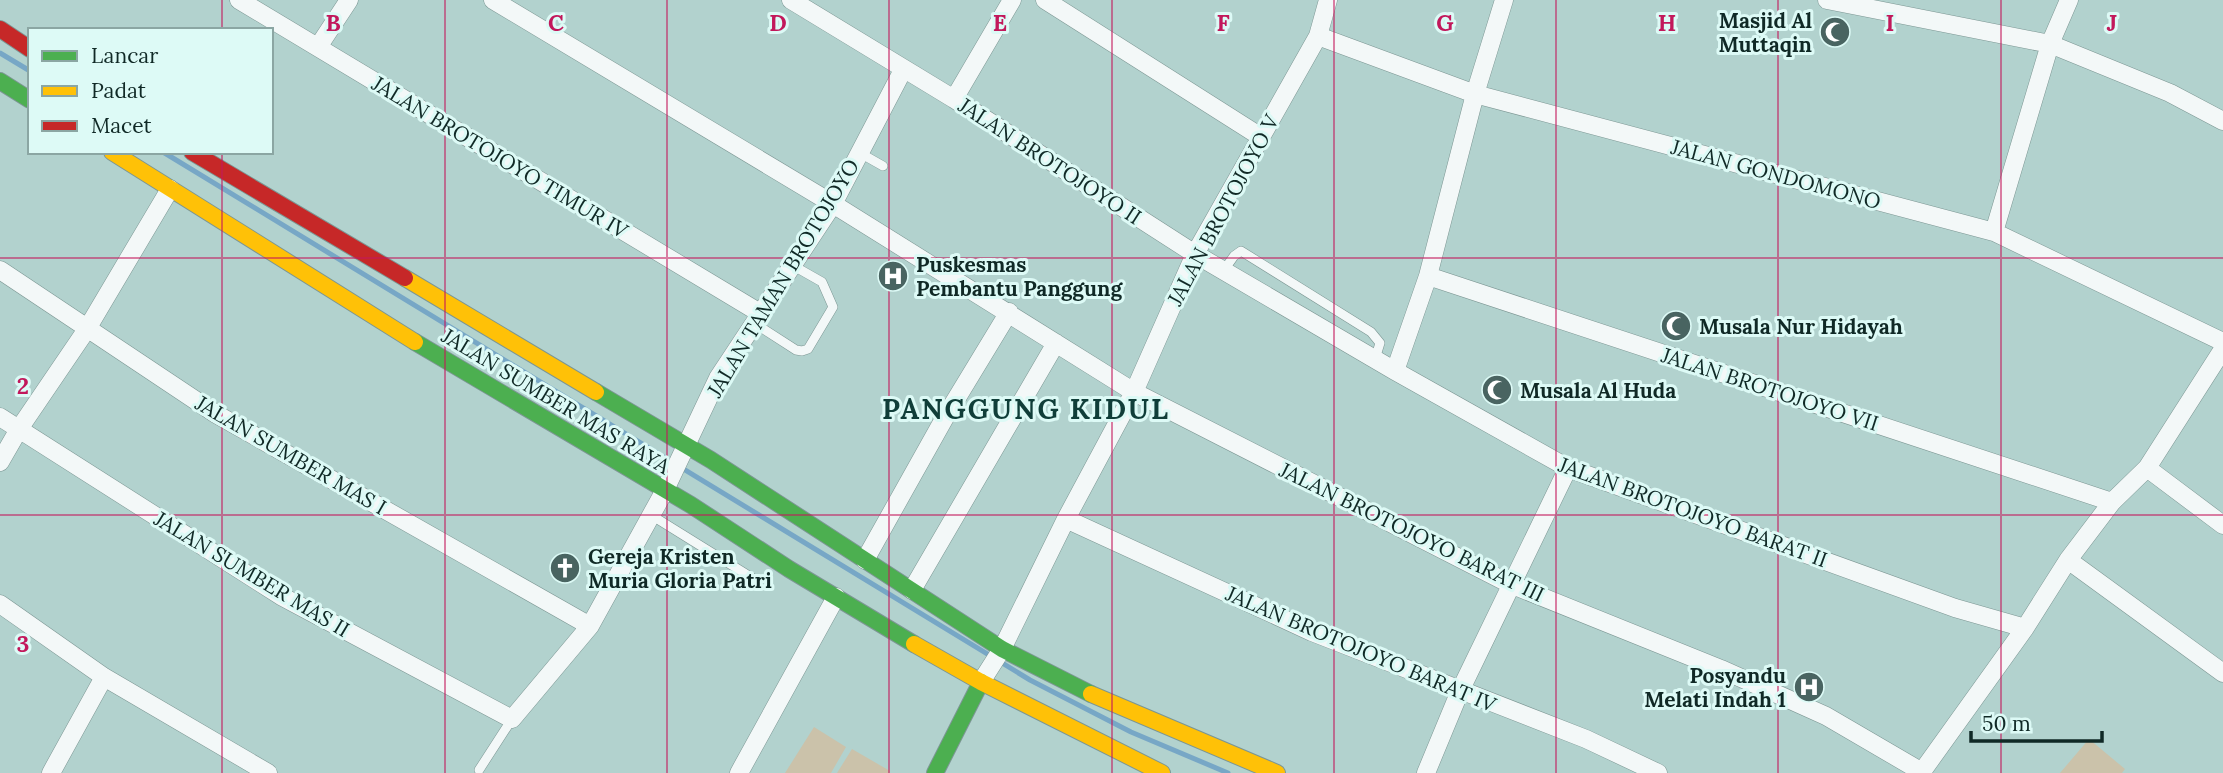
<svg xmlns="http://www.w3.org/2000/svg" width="2223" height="773" font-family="Lora,serif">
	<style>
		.green { fill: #cbc2aa }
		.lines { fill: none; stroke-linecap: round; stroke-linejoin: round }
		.stream { stroke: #77a7c6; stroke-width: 5 }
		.lane-casing { stroke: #7c9693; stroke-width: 10 }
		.street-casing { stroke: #7c9693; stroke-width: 19 }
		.fast-casing { stroke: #7c9693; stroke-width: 18 }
		.slow-casing { stroke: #7c9693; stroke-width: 18 }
		.jam-casing { stroke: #7c9693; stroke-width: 18 }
		.lane { stroke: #f3f8f8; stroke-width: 9 }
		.street { stroke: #f3f8f8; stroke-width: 18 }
		.fast { stroke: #4caf50; stroke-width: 16 }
		.slow { stroke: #ffc107; stroke-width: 16 }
		.jam { stroke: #c62828; stroke-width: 16 }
		.grid { fill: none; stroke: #c2185b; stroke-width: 2; stroke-opacity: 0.55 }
		.labels { text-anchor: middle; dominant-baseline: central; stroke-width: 6; stroke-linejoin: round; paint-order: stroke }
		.poi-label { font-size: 21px; font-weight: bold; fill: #102926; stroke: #ddfaf6; text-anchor: start }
		.street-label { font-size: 21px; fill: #102926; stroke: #ddfaf6 }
		.district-label { font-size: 28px; font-weight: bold; letter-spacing: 2px; fill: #103e39; stroke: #ddfaf6 }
		.grid-label { font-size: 23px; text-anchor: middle; font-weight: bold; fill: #c2185b; stroke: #ddfaf6; stroke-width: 6; stroke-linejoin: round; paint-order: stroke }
	</style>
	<rect width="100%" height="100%" fill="#b2d2ce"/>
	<path class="green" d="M814 727 846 747 831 773H785Z
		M2089 739 2125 769 2122 773H2060Z
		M852 749 890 771 889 773H837Z"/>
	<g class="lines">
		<path class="stream" d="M0 53 30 71
			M163 152 1030 680 1131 732 1228 773"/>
		<g class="lane-casing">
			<path id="lane" d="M860 153 883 166
				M1224 270 1234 256 1241 251 1371 332 1380 343 1375 359
				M754 323 796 350 802 351 808 349 833 307 822 282 792 265
				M651 515 754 579
				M479 770 512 719"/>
		</g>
		<g class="street-casing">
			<path id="street" d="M239 0 760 313
				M493 0 833 204 1134 392 1510 584 1721 669 1826 716 1922 772
				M791 0 954 99 1195 254 1395 371 1568 468 1955 608 2025 628
				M1045 0 1261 137
				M1827 0 2050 44 2170 93 2223 121
				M1318 36 1475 94 1994 232 2223 342
				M318 47 349 0
				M954 99 1012 0
				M1994 232 2050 44 2069 0
				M0 270 216 414 590 626
				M1428 276 2112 502
				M1395 371 1428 276 1475 94 1504 0
				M0 417 281 596 512 719 590 626 665 490 718 378 833 204 903 70
				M0 462 19 429 87 329 170 189
				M2147 468 2223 525
				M1066 519 1312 632 1586 739 1658 773
				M865 560 944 419 1009 312
				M2068 560 2223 673
				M912 590 1056 343
				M0 604 104 677 268 773
				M981 682 1002 649 1066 519 1134 392 1195 254 1318 36 1328 0
				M51 773 104 677
				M739 773 836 597
				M1426 773 1460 691 1568 468
				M1921 773 2025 628 2068 560 2112 502 2147 468 2223 349"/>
		</g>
		<g class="fast-casing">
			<path id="fast" d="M0 81 30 100
				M415 342 691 505 789 569 914 644
				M596 392 711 460 1002 649 1091 694
				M935 773 981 682"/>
		</g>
		<g class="slow-casing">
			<path id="slow" d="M112 152 415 342
				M405 278 596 392
				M914 644 981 682 1162 773
				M1091 694 1277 773"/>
		</g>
		<g class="jam-casing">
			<path id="jam" d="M0 29 30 49
				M192 152 405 278"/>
		</g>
		<use href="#lane" class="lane"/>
		<use href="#street" class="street"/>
		<use href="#fast" class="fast"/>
		<use href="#slow" class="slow"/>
		<use href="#jam" class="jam"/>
	</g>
	<path class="grid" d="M222 0V30M445 0V773M667 0V773M889 0V773M1112 0V773M1334 0V773M1556 0V773M1778 0V773M2001 0V773M222 152V773M0 258H2223M0 515H2223"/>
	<defs>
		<g id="mosque-disc" transform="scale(1.575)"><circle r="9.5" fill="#496461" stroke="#ddfaf6"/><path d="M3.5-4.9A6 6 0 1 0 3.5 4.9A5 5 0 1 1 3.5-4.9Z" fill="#fff"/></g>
		<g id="hospital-disc" transform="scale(1.575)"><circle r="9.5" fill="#496461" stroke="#ddfaf6"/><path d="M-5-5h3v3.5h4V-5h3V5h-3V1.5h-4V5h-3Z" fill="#fff"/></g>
		<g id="church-disc" transform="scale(1.575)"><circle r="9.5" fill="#496461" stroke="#ddfaf6"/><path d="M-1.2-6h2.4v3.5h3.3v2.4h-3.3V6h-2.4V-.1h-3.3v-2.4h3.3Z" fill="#fff"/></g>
	</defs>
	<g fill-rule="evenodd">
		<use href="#mosque-disc" x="1835" y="32"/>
		<use href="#hospital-disc" x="893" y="276"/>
		<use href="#mosque-disc" x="1676" y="326"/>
		<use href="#mosque-disc" x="1497" y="390"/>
		<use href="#church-disc" x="565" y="568"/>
		<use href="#hospital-disc" x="1809" y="687"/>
	</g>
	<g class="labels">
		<g class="poi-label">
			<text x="1812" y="20" text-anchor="end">Masjid Al<tspan x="1812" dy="24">Muttaqin</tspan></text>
			<text x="916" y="264">Puskesmas<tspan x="916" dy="24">Pembantu Panggung</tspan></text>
			<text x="1699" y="326">Musala Nur Hidayah</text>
			<text x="1520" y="390">Musala Al Huda</text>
			<text x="588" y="556">Gereja Kristen<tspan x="588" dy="24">Muria Gloria Patri</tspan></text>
			<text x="1786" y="675" text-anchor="end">Posyandu<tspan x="1786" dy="24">Melati Indah 1</tspan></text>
		</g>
		<g class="street-label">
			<text transform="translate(500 157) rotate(31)">JALAN BROTOJOYO TIMUR IV</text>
			<text transform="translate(1050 161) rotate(33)">JALAN BROTOJOYO II</text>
			<text transform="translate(1776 174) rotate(15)">JALAN GONDOMONO</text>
			<text transform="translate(1223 210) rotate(-62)">JALAN BROTOJOYO V</text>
			<text transform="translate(783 278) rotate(-59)">JALAN TAMAN BROTOJOYO</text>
			<text transform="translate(1770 389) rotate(18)">JALAN BROTOJOYO VII</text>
			<text transform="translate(556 401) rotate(31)">JALAN SUMBER MAS RAYA</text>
			<text transform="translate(291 455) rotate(30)">JALAN SUMBER MAS I</text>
			<text transform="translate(1693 512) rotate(20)">JALAN BROTOJOYO BARAT II</text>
			<text transform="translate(1412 532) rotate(26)">JALAN BROTOJOYO BARAT III</text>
			<text transform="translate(252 574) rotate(31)">JALAN SUMBER MAS II</text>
			<text transform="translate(1361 649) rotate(23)">JALAN BROTOJOYO BARAT IV</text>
		</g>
		<g class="district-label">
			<text x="1026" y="409">PANGGUNG KIDUL</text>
		</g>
	</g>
	<g class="grid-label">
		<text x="333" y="31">B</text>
		<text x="556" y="31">C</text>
		<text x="778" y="31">D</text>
		<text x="1000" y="31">E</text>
		<text x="1223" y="31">F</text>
		<text x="1445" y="31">G</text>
		<text x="1667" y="31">H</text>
		<text x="1890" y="31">I</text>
		<text x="2112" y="31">J</text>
		<text x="23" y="394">2</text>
		<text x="23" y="652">3</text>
	</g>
	<rect x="28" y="28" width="245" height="126" fill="#ddfaf6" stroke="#8ba6a3" stroke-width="2"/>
	<rect x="42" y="51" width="35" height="10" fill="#4caf50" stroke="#8ba6a3" stroke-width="2"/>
	<text x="91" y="63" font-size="21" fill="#102926">Lancar</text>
	<rect x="42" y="86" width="35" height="10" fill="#ffc107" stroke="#8ba6a3" stroke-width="2"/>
	<text x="91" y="98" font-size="21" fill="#102926">Padat</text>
	<rect x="42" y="121" width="35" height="10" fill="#c62828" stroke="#8ba6a3" stroke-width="2"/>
	<text x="91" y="133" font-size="21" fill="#102926">Macet</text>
	<path d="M1971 731v10h131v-10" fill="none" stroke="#102926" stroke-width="3.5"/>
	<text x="1982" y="731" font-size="21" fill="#102926" stroke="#ddfaf6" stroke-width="5" paint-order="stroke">50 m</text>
</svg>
